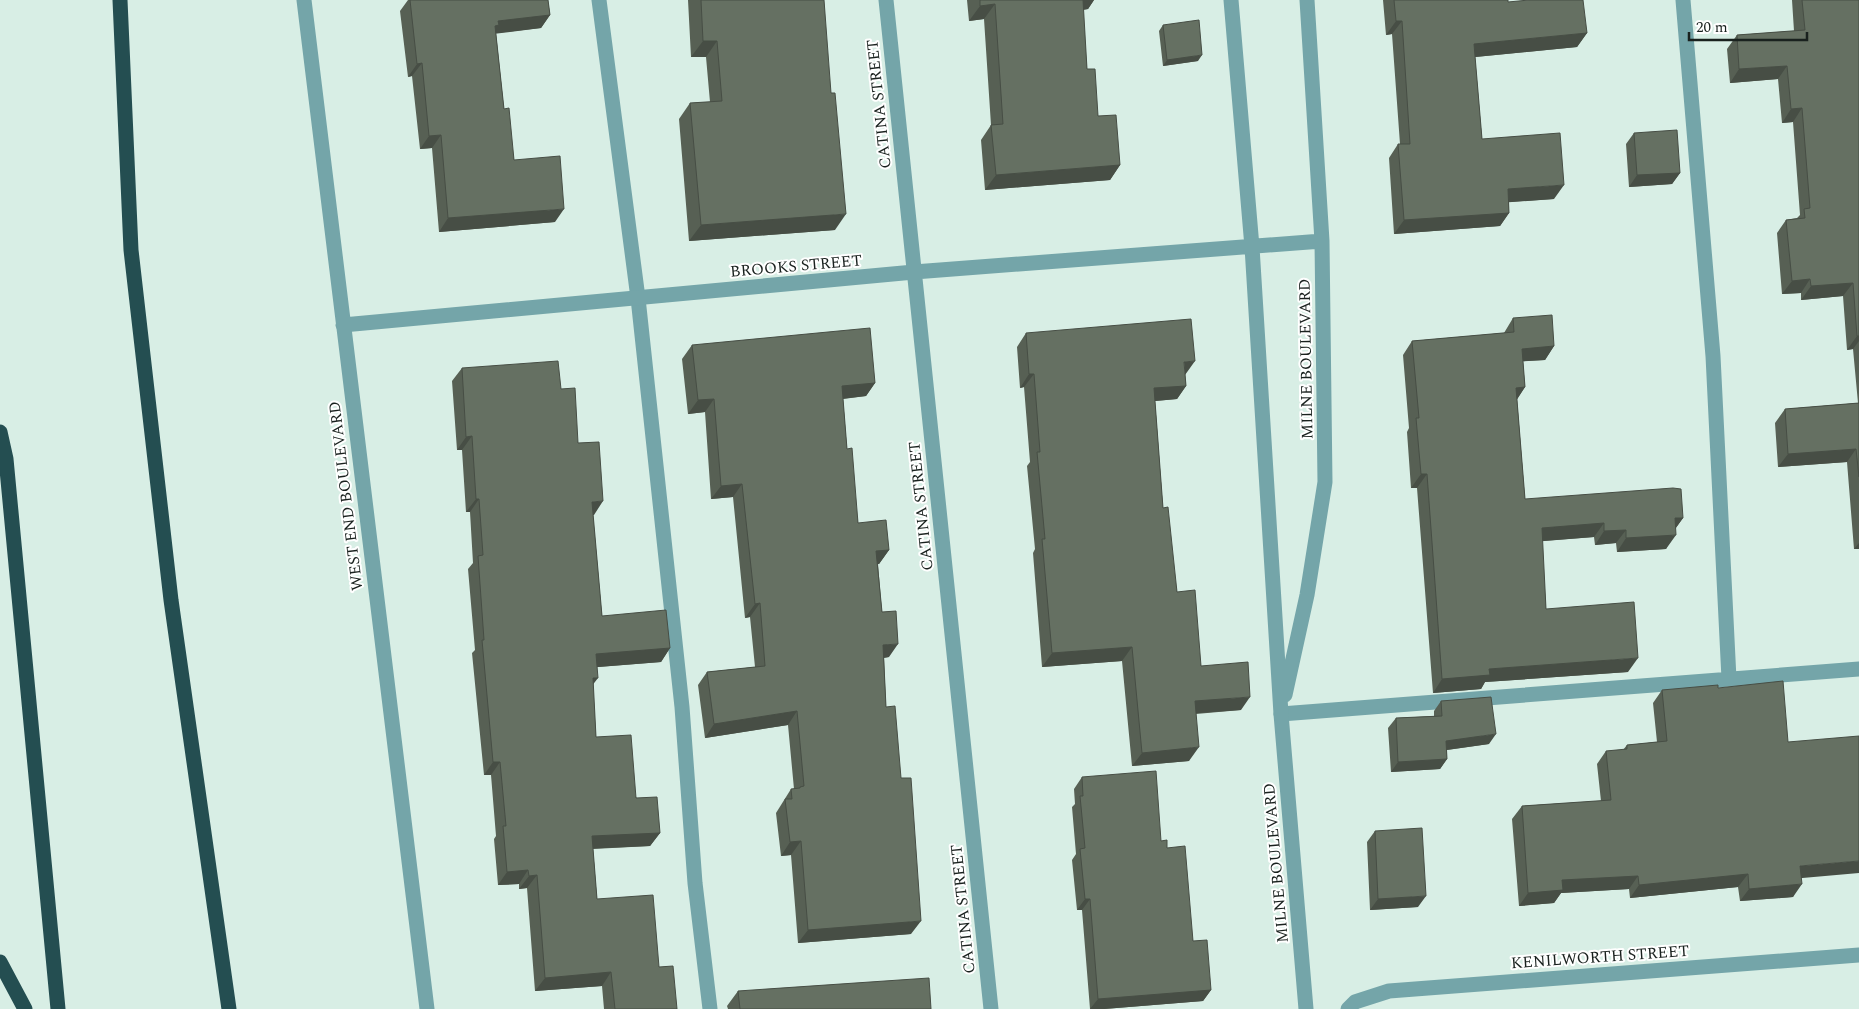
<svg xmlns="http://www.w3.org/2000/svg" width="1859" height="1009" font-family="Spectral,serif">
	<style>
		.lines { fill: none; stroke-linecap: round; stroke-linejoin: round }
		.lane { stroke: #74a5a9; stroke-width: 15 }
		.street { stroke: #74a5a9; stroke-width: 15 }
		.highway { stroke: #244e51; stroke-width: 15 }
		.wall { fill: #576054 }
		.shaded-wall { fill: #474e45 }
		.building { fill: #657062; stroke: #474e45 }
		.labels { text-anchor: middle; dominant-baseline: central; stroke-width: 4; stroke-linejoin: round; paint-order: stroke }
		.street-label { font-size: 16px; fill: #19211e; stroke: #fff }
	</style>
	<rect width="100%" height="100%" fill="#d8eee5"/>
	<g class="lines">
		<path class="lane" d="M599 0 638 298 682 707 695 883 710 1009
			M1683 0 1713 356 1729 679
			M1281 714 1859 669"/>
		<path class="street" d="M304 0 427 1009
			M886 0 991 1009
			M1231 0 1252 247 1281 714 1306 1009
			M343 325 914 272 1322 241
			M1285 695 1307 595 1325 482 1322 241 1307 0
			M1348 1009 1355 1002 1389 991 1859 955"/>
		<path class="highway" d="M120 0 131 250 171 600 229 1009
			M0 432 6 459 58 1009
			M0 962 25 1009"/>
	</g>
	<path class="wall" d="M408 0H548L550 15 541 28 496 33 504 109 514 160 555 222 439 232 432 148 420 149 412 76 408 77 400 11Z
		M688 0H824L835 230 689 241 679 119 690 103 710 102 706 57H691Z
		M967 0H1094L1088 9 1083 10 1087 69 1098 116 1120 165 1110 180 985 190 981 140 991 125 984 19 969 21Z
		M1383 0H1508V2L1587 33 1577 47 1475 57 1482 139 1554 199 1509 202V213L1500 226 1394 234 1389 158 1398 144H1400L1392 34 1386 35Z
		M1792 0H1859V549H1854L1847 462 1778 467 1775 423 1785 409 1858 403 1853 349 1847 350 1843 296 1801 300V293L1782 294 1777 233 1786 220 1797 218 1800 215 1793 122 1782 123 1778 79 1730 83 1727 49 1737 35 1794 31Z
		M1163 25 1198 61 1163 66 1159 31Z
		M1634 133 1680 173 1672 184 1629 187 1626 144Z
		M1513 318 1554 346 1545 360 1523 361 1525 387 1517 399 1525 499 1683 518 1675 529 1666 549 1617 552 1616 543 1595 545 1594 537 1542 541 1546 609 1628 672 1485 682 1481 689 1433 693 1417 488H1411L1407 432 1409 428 1403 355 1412 341 1504 333Z
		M1026 333 1185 374 1186 386 1177 399 1155 401 1163 508 1177 592 1201 666 1241 710 1196 714 1189 761 1132 766 1122 661 1042 667 1033 553 1035 549 1027 466 1030 462 1024 387 1020 388 1017 347Z
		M692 345 875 383 866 396 843 399 847 449 858 523 889 550 879 564H878L882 612 889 657 884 658 886 707 911 934 798 943 791 855 781 856 776 813 791 789H794L788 725 705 738 698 685 707 672 755 667 750 617 745 618 733 497 711 499 705 412 688 414 682 359Z
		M462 368 561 389 578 443 594 515H593L602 616 670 648 661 662 597 667 593 684 596 737 660 833 650 846 593 849 597 899 659 967 677 1009H604L602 986 535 991 527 888 519 889V884L498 885 494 839 496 836 491 775H484L472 653 475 650 468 569 473 563 470 512H466L462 450H457L452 381Z
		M1718 688 1801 878 1793 897 1740 901 1738 887 1630 898 1629 889 1561 893 1554 903 1519 906 1512 819 1522 806 1601 801 1597 764 1606 751 1623 750 1627 745 1657 742 1653 703 1662 690Z
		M1441 701 1489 744 1447 750V759L1440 769 1391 772 1388 728 1396 718 1434 716V711Z
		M1082 777 1161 841 1167 848 1193 941 1211 990 1203 1001 1104 1009H1090L1082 910H1077L1072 860 1076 854 1072 807 1075 804 1074 789Z
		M1375 831 1418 907 1370 910 1367 842Z
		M738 991 931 1009H728L727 1006Z"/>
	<path class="shaded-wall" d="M1079 0H1094L1088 9 1072 11Z
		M995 4 984 19 969 21 980 6Z
		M550 15 541 28 493 34 486 39 498 21Z
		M1396 21H1402L1392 34 1386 35Z
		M1587 33 1577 47 1465 58 1474 44Z
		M703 41H717L706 57H691Z
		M1202 55 1198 61 1163 66 1167 60Z
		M422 63 412 76 408 77 417 64Z
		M1787 66 1778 79 1730 83 1739 69Z
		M1802 108 1793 122 1782 123 1791 109Z
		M441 135 432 148 420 149 429 136Z
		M1120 165 1110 180 985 190 996 175Z
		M1680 173 1672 184 1629 187 1637 175Z
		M1564 185 1554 199 1498 203 1508 189Z
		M564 209 555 222 439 232 448 218Z
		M1509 213 1500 226 1394 234 1404 220Z
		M846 214 835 230 689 241 701 225Z
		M1810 279 1801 293 1782 294 1792 281Z
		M1853 283 1843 296 1801 300 1811 286Z
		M1857 336H1859V341L1853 349 1847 350Z
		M1554 346 1545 360 1512 362 1522 349Z
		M1195 361 1185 375 1184 362Z
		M1029 374H1034L1024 387 1020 388Z
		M875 383 866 396 832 400 842 386Z
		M1186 386 1177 399 1144 402 1154 388Z
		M1525 387 1516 401V388Z
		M714 399 705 412 688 414 698 400Z
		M472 436 462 450H457L466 437Z
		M1856 449 1847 462 1778 467 1788 454Z
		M1421 474H1427L1417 488H1411Z
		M742 484 733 497 711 499 721 486Z
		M476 499H479L470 512H466Z
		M603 501 594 515H583L592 502Z
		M1675 518H1683L1673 532Z
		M1604 523 1594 537 1532 542 1542 528Z
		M1626 530 1616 543 1595 545 1604 531Z
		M1676 535 1666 549 1617 552 1626 538Z
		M1859 543V549H1854Z
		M889 550 879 564 867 565 876 551Z
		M760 603 750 617 745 618 755 604Z
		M898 644 889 657 873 659 883 645Z
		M1132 647 1122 661 1042 667 1052 653Z
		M670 648 661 662 586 668 596 654Z
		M1638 658 1628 672 1485 682 1481 689 1433 693 1442 679 1489 669Z
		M593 678H598L588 691Z
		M1250 697 1241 710 1185 714 1195 701Z
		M797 711 788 725 705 738 714 724Z
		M1496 734 1489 744 1439 751 1446 741Z
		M1199 747 1189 761 1132 766 1142 753Z
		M1447 759 1440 769 1391 772 1398 762Z
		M493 762H500L491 775H484Z
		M660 833 650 846 582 849 592 836Z
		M801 841 791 855 781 856 790 842Z
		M1859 861V873L1791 879 1800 866Z
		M528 870 519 884 498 885 507 872Z
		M1748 874 1738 887 1630 898 1639 885Z
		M537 875 527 888 519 889 529 876Z
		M1638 876 1629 889 1561 893 1554 903 1519 906 1528 893 1562 880Z
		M1802 884 1793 897 1740 901 1749 889Z
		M1426 896 1418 907 1370 910 1378 899Z
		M1085 899H1090L1082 910H1077Z
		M921 921 911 934 798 943 808 930Z
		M611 972 602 986 535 991 545 978Z
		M1211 990 1203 1001 1104 1009H1090L1098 999Z"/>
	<path class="building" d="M410 0H548L550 15 498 21 499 25 495 26 504 109 509 108 514 160 560 156 564 209 448 218 441 135 429 136 422 63 417 64Z
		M701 0H824L831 93H835L846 214 701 225 690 103 722 101 717 41H703Z
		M980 0H1083L1087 69H1095L1098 116 1116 115 1120 165 996 175 991 125 1003 124 995 4 980 6Z
		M1394 0H1508V2L1529 0H1583L1587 33 1474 44 1482 139 1560 133 1564 185 1508 189 1509 213 1404 220 1398 144H1410L1402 21H1396Z
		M1802 0H1859V336H1857L1853 283 1811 286 1810 279 1792 281 1786 220 1805 218 1804 209 1810 208 1802 108 1791 109 1787 66 1739 69 1737 35 1805 30Z
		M1199 20 1202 55 1167 60 1163 25Z
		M1677 130 1680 173 1637 175 1634 133Z
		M1552 315 1554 346 1522 349 1525 387 1516 388 1525 499 1673 488 1681 489 1683 518H1675L1676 535 1626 538V530L1604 531V523L1542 528 1546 609 1634 602 1638 658 1489 669 1490 675 1442 679 1427 474H1421L1416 418H1419L1412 341 1514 332 1513 318Z
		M1191 319 1195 361 1184 362 1186 386 1154 388 1163 508 1168 507 1177 592 1195 590 1201 666 1248 662 1250 697 1195 701 1199 747 1142 753 1132 647 1052 653 1042 539H1045L1037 452H1040L1034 374H1029L1026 333Z
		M870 328 875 383 842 386 847 449 852 448 858 523 886 520 889 550 876 551 882 612 896 611 898 644 883 645 886 707 895 706 901 778H911L921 921 808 930 801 841 790 842 785 799H792L791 789 800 788V787L804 786 797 711 714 724 707 672 765 666 760 603 755 604 742 484 721 486 714 399 698 400 692 345Z
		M558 361 561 389 575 388 578 443 599 442 603 501 592 502 602 616 666 610 670 648 596 654 598 678H593L596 737 631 735 636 798 657 797 660 833 592 836 597 899 653 895 659 967 673 966 677 1009H615L611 972 545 978 537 875 529 876 528 870 507 872 503 826H506L500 762H493L482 640H484L478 556 483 555 479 499H476L472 436 466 437 462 368Z
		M1859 403V477L1856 449 1788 454 1785 409Z
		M1783 681 1788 742 1859 736V861L1800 866 1802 884 1749 889 1748 874 1639 885 1638 876 1562 880 1563 890 1528 893 1522 806 1611 800 1606 751 1627 749V745L1667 741 1662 690 1718 685V688Z
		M1491 697 1496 734 1446 741 1447 759 1398 762 1396 718 1442 716 1441 701Z
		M1156 771 1161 841 1167 840V848L1185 846 1193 941 1207 940 1211 990 1098 999 1090 899H1085L1080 849 1085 848 1080 796H1083L1082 777Z
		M1422 828 1426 896 1378 899 1375 831Z
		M929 978 931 1009H740L738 991Z"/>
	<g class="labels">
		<g class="street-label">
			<text transform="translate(879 104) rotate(-96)">CATINA STREET</text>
			<text transform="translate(796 266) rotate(-5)">BROOKS STREET</text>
			<text transform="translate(1306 359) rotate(-91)">MILNE BOULEVARD</text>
			<text transform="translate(346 496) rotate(-97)">WEST END BOULEVARD</text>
			<text transform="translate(921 506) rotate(-96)">CATINA STREET</text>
			<text transform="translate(1276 863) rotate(-95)">MILNE BOULEVARD</text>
			<text transform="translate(963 909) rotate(-96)">CATINA STREET</text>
			<text transform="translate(1600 957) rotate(-4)">KENILWORTH STREET</text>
		</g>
	</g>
	<path d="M1689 32v8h118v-8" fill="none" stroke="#19211e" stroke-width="2.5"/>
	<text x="1696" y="32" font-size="15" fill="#19211e" stroke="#ffffff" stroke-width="4" paint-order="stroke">20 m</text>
</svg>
